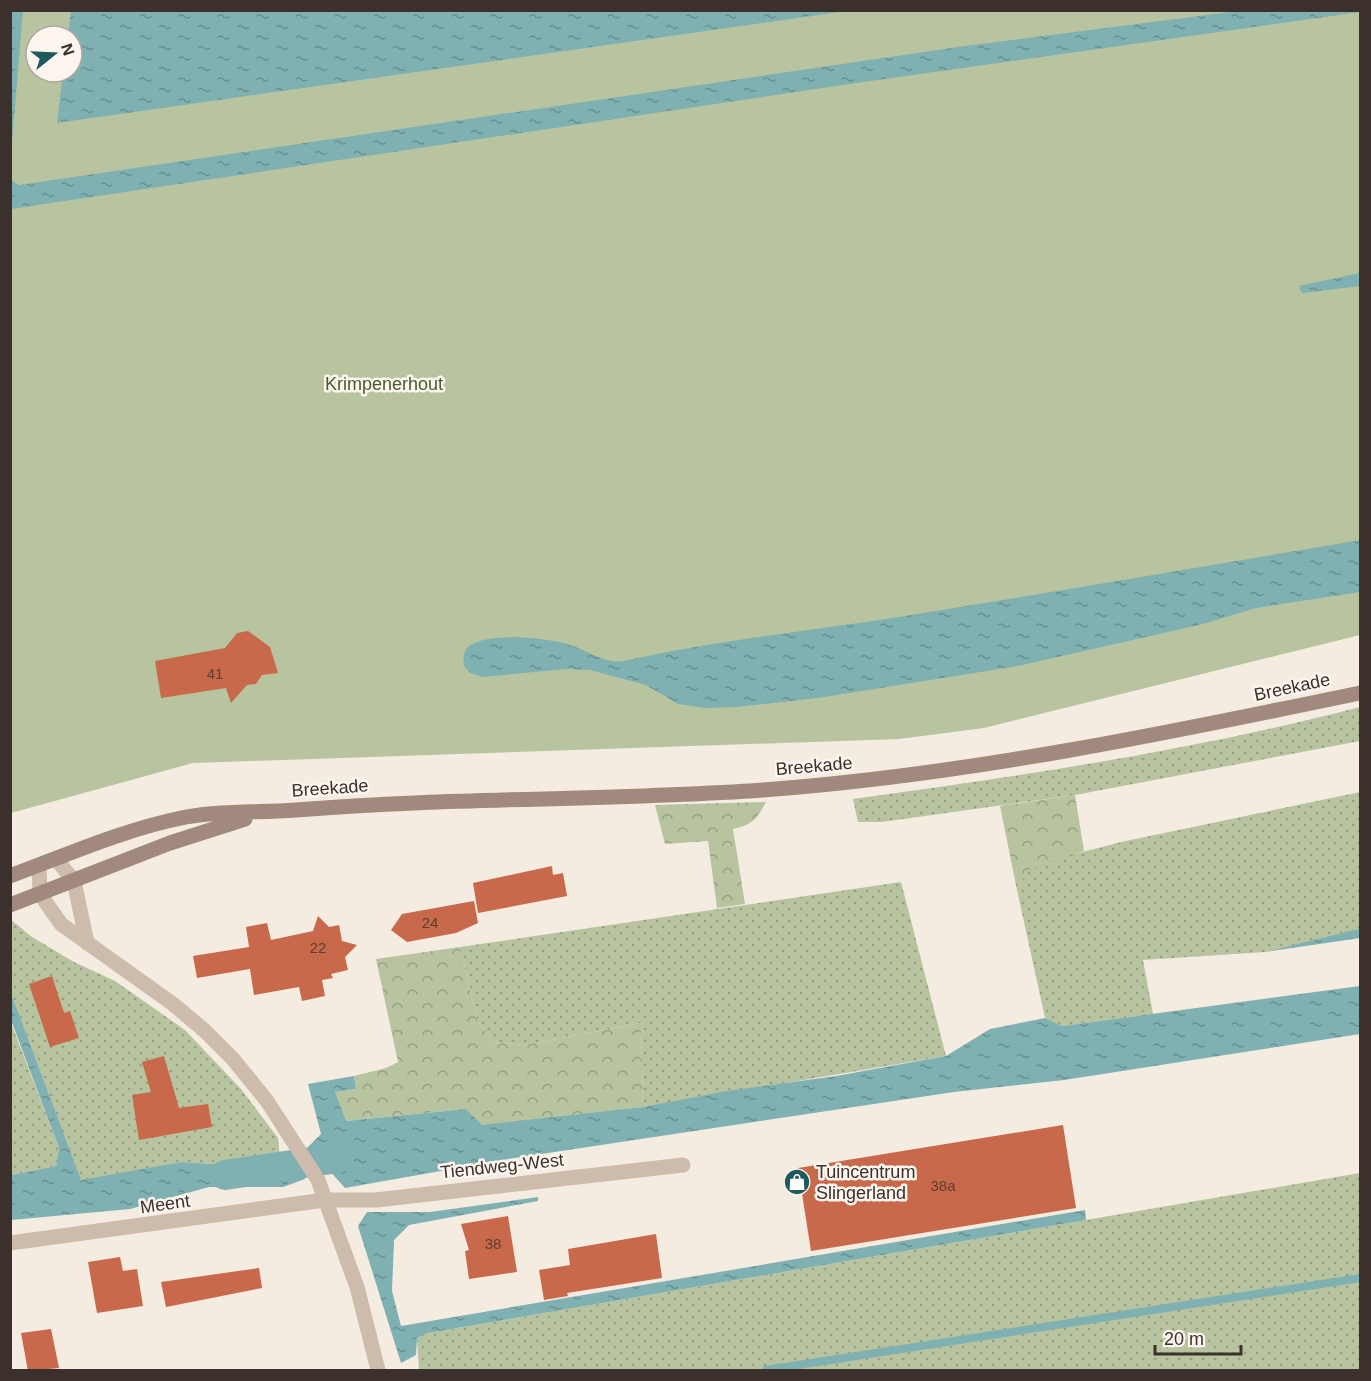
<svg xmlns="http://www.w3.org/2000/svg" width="1371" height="1381" font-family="Helvetica,sans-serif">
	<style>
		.grass { fill: url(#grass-dots) }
		.forest { fill: url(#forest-crowns) }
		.green { fill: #b8c4a0; fill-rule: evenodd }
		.water { fill: url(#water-ripples) }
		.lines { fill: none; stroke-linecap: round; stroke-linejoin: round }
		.stream { stroke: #7fb0b2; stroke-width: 8 }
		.canal { stroke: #7fb0b2; stroke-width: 30 }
		.building { fill: #c8694b }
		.lane { stroke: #cdbbac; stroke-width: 15 }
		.street { stroke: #cdbbac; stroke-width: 15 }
		.secondary { stroke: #a18a7d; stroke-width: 15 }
		.labels { text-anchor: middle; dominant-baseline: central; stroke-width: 5; stroke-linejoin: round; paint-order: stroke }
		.number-label { font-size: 15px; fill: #5e3e33 }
		.park-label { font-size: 18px; fill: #4a5a2e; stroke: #fbf5ee }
		.street-label { font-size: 18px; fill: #3b302b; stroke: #fbf5ee }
		.poi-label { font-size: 18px; fill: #3b302b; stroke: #fbf5ee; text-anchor: start }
	</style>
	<defs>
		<pattern id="grass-dots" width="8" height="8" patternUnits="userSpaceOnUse" patternTransform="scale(1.5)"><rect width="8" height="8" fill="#b8c4a0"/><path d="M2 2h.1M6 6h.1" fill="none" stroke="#97a083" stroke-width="1.8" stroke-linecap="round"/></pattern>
		<pattern id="forest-crowns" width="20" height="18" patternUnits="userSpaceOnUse" patternTransform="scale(1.5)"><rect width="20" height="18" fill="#b8c4a0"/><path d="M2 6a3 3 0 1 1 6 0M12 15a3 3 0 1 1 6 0" fill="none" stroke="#97a083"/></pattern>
		<pattern id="water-ripples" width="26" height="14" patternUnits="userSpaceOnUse" patternTransform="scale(1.5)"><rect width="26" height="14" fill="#7fb0b2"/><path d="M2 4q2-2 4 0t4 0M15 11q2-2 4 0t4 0" fill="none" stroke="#699091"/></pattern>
	</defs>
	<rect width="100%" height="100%" fill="#f4ebe1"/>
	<path class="grass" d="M1360 707V741L1075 795 882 822H858L853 799C1023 776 1194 750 1360 707Z
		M1360 792V929L1265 952 1143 960 1153 1014 1063 1026 1045 1018 1017 890 1027 870 1048 861 1121 842Z
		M901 882 946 1056 643 1107 641 1023 524 1045 493 1042 478 1022 460 947Z
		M10 919 32 937 74 962 115 981 185 1030 241 1089 278 1138 281 1168 181 1162 81 1181 11 993Z
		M10 1020 59 1148 56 1166 11 1175Z
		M1360 1173V1370H419L417 1338 428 1333Z"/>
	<path class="forest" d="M1075 795 1084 851 1028 870 1017 890 1000 806Z
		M766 802C757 819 752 825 733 829L745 904 717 908 708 841 665 844 655 805Z
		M460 947 478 1022 493 1042 524 1045 641 1023 643 1107 481 1126 466 1109 345 1121 335 1092 356 1089 354 1076 386 1068 398 1062 376 959Z"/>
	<path class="green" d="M11 11H1360V635L984 728 899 739 193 763 11 813ZM36 36H72V72H36Z"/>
	<path class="water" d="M11 10 23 11 11 154 10 11Z
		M71 11V10L847 11 57 123 63 72H72V36H68Z
		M1238 11 1360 12 856 83 11 209V180L19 185 965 46Z
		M1360 273V286L1302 293 1299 286Z
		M1360 540V592L1256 608 1203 624 1018 666 818 698 736 707 705 708 678 704 646 685 590 670 566 669 483 677 470 673 464 666C463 660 463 653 467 648 484 631 546 638 567 644 586 649 605 665 624 661 717 640 811 631 905 616 1057 591 1209 566 1360 540Z
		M1360 929V938L1265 952 1350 931Z
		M1360 986V1034L1064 1080 954 1092 508 1159 345 1188 329 1170H320L307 1148 321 1134 308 1084 354 1076 356 1089 335 1092 346 1121 466 1109 482 1125 643 1107 727 1091 836 1076 946 1056 990 1029 1045 1018 1063 1026Z
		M11 993 81 1180 181 1162 281 1168 292 1156 305 1179 283 1187H209L130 1209 11 1220V1175L56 1166 59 1148 11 1020Z
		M538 1197V1201L409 1225 394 1240 392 1291 401 1326 1085 1210 1086 1220 428 1333 417 1338 416 1355 401 1363 358 1226 367 1212H430Z"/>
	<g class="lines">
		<path class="stream" d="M766 1370 1360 1278"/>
		<path class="canal" d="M225 1175 338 1158"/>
	</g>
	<path class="building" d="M248 631 270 647 278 673 262 675 256 684 247 685 231 703 226 688 161 698 155 661 225 648 237 633Z
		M552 866 553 875 563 873 567 896 478 913 473 883Z
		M474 901 478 923 456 933 407 942 391 930 402 914Z
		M318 916 329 927 339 925 342 941 357 945 345 957 348 970 331 974 333 978 322 980 325 996 302 1001 299 987 254 995 250 969 197 978 193 956 249 947 246 927 267 923 271 940 313 931Z
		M52 976 64 1013 70 1011 79 1038 50 1047 29 984Z
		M164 1056 179 1108 208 1104 212 1127 139 1140 132 1095 151 1092 142 1062Z
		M1063 1125 1076 1208 811 1251 798 1168Z
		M508 1216 517 1272 469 1279 465 1251 469 1250 461 1224Z
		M656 1234 662 1278 567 1293 568 1296 544 1300 539 1270 570 1265 568 1249Z
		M120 1257 123 1271 137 1269 143 1306 97 1313 88 1262Z
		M259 1268 262 1288 166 1307 161 1282Z
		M51 1329 59 1368 28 1371 21 1333Z"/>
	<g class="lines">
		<path class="lane" d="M325 1200H376L683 1165"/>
		<path class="street" d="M56 859 74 881 87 943
			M39 865 40 894 61 924 173 1004 205 1031 233 1059 267 1101 318 1180 357 1287 378 1370
			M10 1243 325 1200"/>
		<path class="secondary" d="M10 876C69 854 125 829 186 817 221 810 260 813 296 810 451 797 608 801 763 790 965 775 1163 734 1360 693
			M10 905 170 843 245 819"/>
	</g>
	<defs>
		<g id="shop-disc" transform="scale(1.35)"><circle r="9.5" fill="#1f5a5e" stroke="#fbf5ee"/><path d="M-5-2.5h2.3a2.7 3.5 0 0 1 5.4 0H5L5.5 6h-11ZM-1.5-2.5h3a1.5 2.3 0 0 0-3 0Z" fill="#fff"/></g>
	</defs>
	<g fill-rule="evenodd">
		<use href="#shop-disc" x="797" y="1182"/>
	</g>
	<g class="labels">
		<g class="number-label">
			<text x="215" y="673">41</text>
			<text x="430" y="922">24</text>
			<text x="318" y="947">22</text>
			<text x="943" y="1185">38a</text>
			<text x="493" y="1243">38</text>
		</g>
		<g class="park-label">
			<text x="384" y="384">Krimpenerhout</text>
		</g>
		<g class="street-label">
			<text transform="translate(1292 687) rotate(-12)">Breekade</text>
			<text transform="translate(814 766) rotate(-5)">Breekade</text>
			<text transform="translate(330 788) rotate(-4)">Breekade</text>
			<text transform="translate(502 1166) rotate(-6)">Tiendweg-West</text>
			<text transform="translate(165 1204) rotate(-8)">Meent</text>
		</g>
		<g class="poi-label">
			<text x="816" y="1172">Tuincentrum<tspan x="816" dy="21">Slingerland</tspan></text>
		</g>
	</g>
	<rect width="1371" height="1381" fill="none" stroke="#3b302b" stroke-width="24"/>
	<g transform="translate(54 54) rotate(72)"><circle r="28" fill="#fbf5ee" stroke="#aea6a0" stroke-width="1.5"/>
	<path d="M0-4.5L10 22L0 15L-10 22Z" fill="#1f5a5e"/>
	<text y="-9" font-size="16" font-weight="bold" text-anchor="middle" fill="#3b302b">N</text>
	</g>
	<path d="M1155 1345v9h86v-9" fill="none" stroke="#3b302b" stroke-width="3"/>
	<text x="1164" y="1345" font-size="18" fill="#3b302b" stroke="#fbf5ee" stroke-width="4.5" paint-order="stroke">20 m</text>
</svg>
